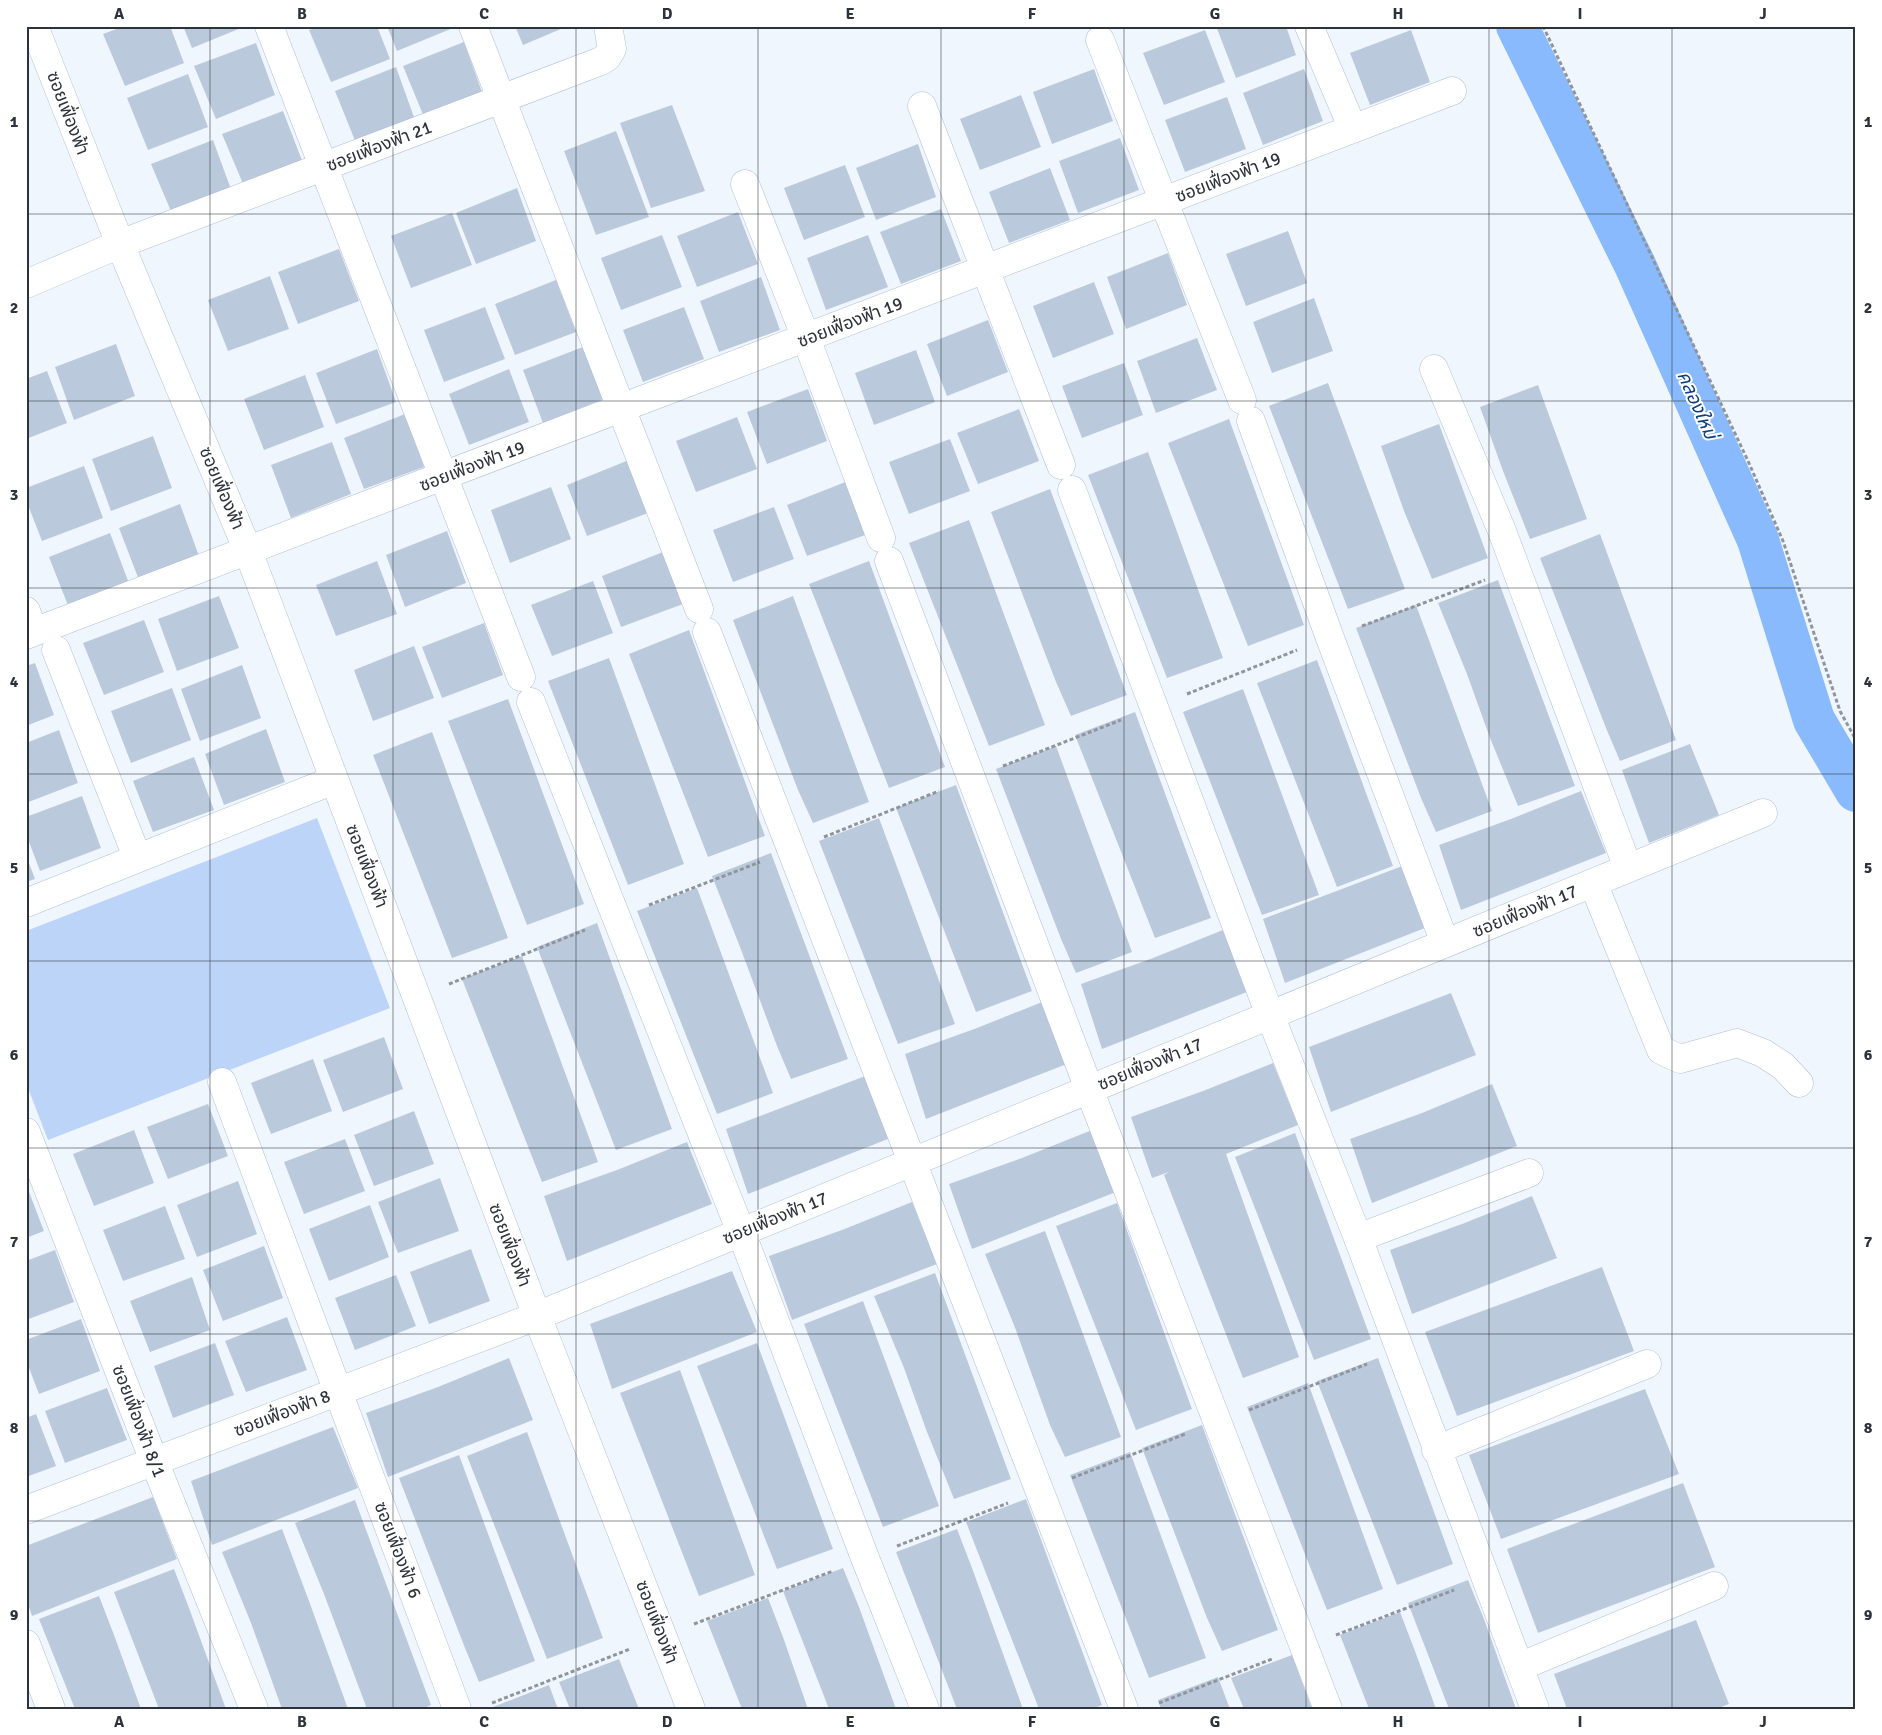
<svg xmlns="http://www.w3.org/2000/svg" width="1882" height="1735" font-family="Signika,'Noto Sans Thai',sans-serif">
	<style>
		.green { fill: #bbd4f8 }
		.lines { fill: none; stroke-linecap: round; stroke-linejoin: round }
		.canal { stroke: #89bafe; stroke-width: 42 }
		.building { fill: #bbc9dd }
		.minor-casing { stroke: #b1bfd3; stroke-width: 29 }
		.path { stroke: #90959d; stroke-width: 3; stroke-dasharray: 4 2.5; stroke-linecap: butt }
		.minor { stroke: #fff; stroke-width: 28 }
		.grid { fill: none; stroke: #2e333b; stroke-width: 1; stroke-opacity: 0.55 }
		.labels { text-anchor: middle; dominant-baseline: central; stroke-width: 4; stroke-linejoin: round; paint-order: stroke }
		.street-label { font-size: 18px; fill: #2e333b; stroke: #fff }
		.water-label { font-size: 19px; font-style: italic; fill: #103f7b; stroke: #fff }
		.neatline { fill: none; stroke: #2e333b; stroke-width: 2 }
		.grid-label { font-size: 16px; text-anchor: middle; font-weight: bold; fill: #2e333b }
	</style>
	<rect width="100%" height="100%" fill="#f0f6fe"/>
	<path class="green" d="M317 818 390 1008 48 1140 26 1083V931Z"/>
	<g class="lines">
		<path class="canal" d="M1517 26 1635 265 1758 540 1814 720 1856 791"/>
	</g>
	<path class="building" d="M125 26H170L184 63 125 86 103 34Z
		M183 26H246L192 48Z
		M320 26H377L390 59 331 82 309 30Z
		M387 26H458L397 51Z
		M515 26H568L523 45Z
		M1216 26H1286L1296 55 1236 78Z
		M1205 30 1225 82 1164 105 1143 53Z
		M1411 30 1430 82 1370 105 1350 53Z
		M464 42 483 95 424 117 403 66Z
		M256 43 275 95 216 119 194 66Z
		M396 67 415 120 356 143 335 91Z
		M1094 69 1113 121 1052 144 1033 92Z
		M1304 69 1323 121 1263 145 1243 93Z
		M188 74 208 127 148 150 127 98Z
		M1021 95 1041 147 980 170 960 119Z
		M1227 97 1246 149 1185 172 1165 120Z
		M672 105 705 191 651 208 620 123Z
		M283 111 303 163 244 186 222 134Z
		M616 131 649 217 596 235 564 151Z
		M1120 138 1139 190 1078 213 1059 161Z
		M213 140 232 192 173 216 151 164Z
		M918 144 936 197 876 220 856 168Z
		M845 165 865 217 804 240 784 188Z
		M1050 168 1070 220 1009 243 989 192Z
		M517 188 536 241 476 264 456 213Z
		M941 209 961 261 901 284 880 232Z
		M738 212 758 264 697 287 677 236Z
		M452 213 472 265 411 288 391 236Z
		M1288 231 1307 283 1246 306 1226 254Z
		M662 235 682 287 621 310 601 258Z
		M868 235 888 287 826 310 807 258Z
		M339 249 359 301 298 324 278 272Z
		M1168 253 1187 305 1126 329 1107 277Z
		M270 276 289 329 228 351 208 300Z
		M761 277 780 330 719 352 700 301Z
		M556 280 576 332 515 355 495 304Z
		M1094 282 1114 334 1053 358 1033 306Z
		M1314 298 1333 351 1272 373 1253 322Z
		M485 307 505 359 444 382 424 330Z
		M684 307 704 359 643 382 623 330Z
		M988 320 1008 372 947 396 927 344Z
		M1197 338 1217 390 1156 413 1137 361Z
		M116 344 135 396 74 420 55 367Z
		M583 347 603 399 543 423 523 370Z
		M377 349 396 402 336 424 316 373Z
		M916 350 935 402 874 425 855 373Z
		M1124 363 1143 415 1082 438 1062 386Z
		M509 369 529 422 469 445 449 394Z
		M47 371 67 423 26 439V379Z
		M305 375 324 427 264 450 244 399Z
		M1328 383 1405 589 1348 609 1269 406Z
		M1538 385 1587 519 1530 539 1503 471 1480 407Z
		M808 389 827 441 767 464 747 412Z
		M1019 409 1039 461 978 484 957 433Z
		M405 414 424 467 364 489 344 438Z
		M737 417 757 469 696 492 676 441Z
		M1229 419 1304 625 1248 646 1168 443Z
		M1439 424 1488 558 1432 579 1404 511 1381 446Z
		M153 436 172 488 111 511 92 459Z
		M950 439 970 491 909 514 889 462Z
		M332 442 351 494 291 518 271 465Z
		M1148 452 1223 658 1167 678 1088 475Z
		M629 460 648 513 587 536 567 485Z
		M84 466 103 518 42 541 26 500V488Z
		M848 481 868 534 807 556 787 505Z
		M551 487 571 539 510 563 491 510Z
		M1050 489 1127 695 1071 716 1056 682 991 512Z
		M180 504 199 556 139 580 119 528Z
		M774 507 794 559 733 582 713 530Z
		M969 520 1045 725 989 746 909 543Z
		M447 531 466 583 405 607 386 555Z
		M110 533 130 586 69 608 49 557Z
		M1600 534 1676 740 1620 761 1606 728 1540 558Z
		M663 552 683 604 621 627 602 576Z
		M377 561 397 614 336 636 316 585Z
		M869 561 945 767 889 788 809 584Z
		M1498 580 1575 786 1518 806 1490 738 1467 674 1438 603Z
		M593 581 613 633 552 656 531 605Z
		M219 596 239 648 177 671 158 619Z
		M793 596 869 802 813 823 798 790 733 620Z
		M1416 605 1492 811 1436 832 1421 798 1356 628Z
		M144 620 164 672 104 695 83 643Z
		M484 623 503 675 442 698 422 647Z
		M689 630 765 836 708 857 629 654Z
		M414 646 434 698 373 721 354 670Z
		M609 658 684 864 628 885 548 681Z
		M1317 660 1393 866 1337 887 1257 683Z
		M35 663 54 715 26 726V666Z
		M242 665 261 718 200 741 181 689Z
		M172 688 191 740 131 763 111 711Z
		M1243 689 1319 895 1262 915 1183 712Z
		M508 699 584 904 527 925 448 721Z
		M1135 712 1211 918 1155 938 1075 735Z
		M266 729 285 782 224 805 205 754Z
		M59 730 78 783 26 803V743Z
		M432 732 508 938 452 958 373 755Z
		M1690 744 1719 815 1649 843 1622 770Z
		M1056 746 1132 952 1076 973 1061 939 996 769Z
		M194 757 214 810 153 832 133 781Z
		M956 785 1032 991 976 1012 896 808Z
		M1581 791 1606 853 1461 910 1439 845 1511 819Z
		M82 796 101 848 40 871 26 834V817Z
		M879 818 955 1024 898 1044 819 841Z
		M771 853 848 1059 791 1079 777 1046 740 947 712 876Z
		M26 855 35 879 26 882Z
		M1405 865 1430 926 1285 983 1263 919Z
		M697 888 773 1093 717 1114 637 911Z
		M597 923 672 1129 616 1150 537 947Z
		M1223 930 1247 992 1102 1049 1081 984 1153 958Z
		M522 956 598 1162 542 1182 462 979Z
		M1451 993 1476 1055 1331 1112 1309 1047Z
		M1047 1000 1072 1062 926 1119 905 1054 977 1028Z
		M384 1037 403 1089 343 1112 323 1060Z
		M313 1059 332 1111 271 1134 251 1083Z
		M1273 1063 1298 1125 1226 1154 1299 1357 1243 1378 1164 1175 1169 1172 1152 1178 1131 1117 1203 1091Z
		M868 1075 893 1137 748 1194 726 1129Z
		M1492 1084 1517 1146 1372 1203 1350 1139 1422 1113Z
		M208 1104 228 1156 168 1179 147 1127Z
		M414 1111 434 1164 374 1186 354 1135Z
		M134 1130 154 1183 94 1206 73 1154Z
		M1092 1130 1116 1192 972 1249 949 1184 1022 1158Z
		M1295 1133 1371 1339 1314 1360 1235 1157Z
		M345 1139 365 1191 304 1214 284 1162Z
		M687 1142 712 1204 567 1261 544 1196 617 1170Z
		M440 1178 459 1231 398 1253 378 1202Z
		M238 1181 257 1234 197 1257 177 1205Z
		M26 1184 44 1231 26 1238Z
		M1532 1196 1557 1258 1412 1314 1390 1250 1462 1224Z
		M912 1202 937 1264 792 1320 769 1256 842 1230Z
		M1117 1203 1192 1409 1136 1430 1056 1226Z
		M370 1205 389 1257 329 1281 309 1229Z
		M165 1206 185 1259 123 1281 103 1230Z
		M1045 1231 1121 1437 1065 1457 1050 1425 1014 1325 985 1254Z
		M264 1246 283 1298 223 1321 203 1270Z
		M471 1249 490 1301 429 1324 410 1272Z
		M55 1250 74 1302 26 1320V1261Z
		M1602 1267 1634 1351 1457 1416 1425 1332Z
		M732 1271 757 1332 612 1389 590 1324Z
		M935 1273 1011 1479 954 1499 927 1432 904 1368 874 1296Z
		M396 1275 416 1326 355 1350 335 1298Z
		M192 1277 210 1330 150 1352 130 1301Z
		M863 1301 939 1506 883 1527 804 1324Z
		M287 1317 307 1370 246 1392 225 1341Z
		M81 1319 100 1371 39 1394 26 1360V1340Z
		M215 1343 234 1395 173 1418 154 1366Z
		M757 1343 833 1549 777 1569 697 1366Z
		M509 1358 533 1420 388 1477 366 1413 438 1387Z
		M1378 1358 1453 1564 1397 1585 1317 1381Z
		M680 1370 755 1575 699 1596 620 1393Z
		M1308 1383 1383 1589 1327 1610 1247 1407Z
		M107 1388 127 1440 65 1463 45 1411Z
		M1645 1389 1679 1474 1501 1539 1469 1455Z
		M36 1414 56 1466 26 1477V1418Z
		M1202 1425 1278 1630 1222 1651 1207 1618 1142 1448Z
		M333 1427 358 1488 212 1545 191 1481Z
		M527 1432 603 1638 547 1659 467 1456Z
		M1130 1452 1206 1658 1149 1678 1070 1475Z
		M459 1455 535 1661 479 1682 465 1648 399 1478Z
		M1683 1483 1715 1567 1538 1633 1507 1549Z
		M153 1497 177 1559 32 1616 26 1598V1546Z
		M1026 1499 1102 1705 1092 1709H1039L966 1522Z
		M355 1500 431 1705 422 1709H367L324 1594 295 1523Z
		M282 1529 309 1601 348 1709H282L251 1623 222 1552Z
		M957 1529 972 1568 1023 1709H957L896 1552Z
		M843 1568 859 1607 896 1709H829L783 1591Z
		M174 1569 189 1608 226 1709H159L114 1592Z
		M1468 1580 1484 1619 1516 1709H1449L1408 1603Z
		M99 1596 114 1635 141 1709H75L39 1619Z
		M768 1598 783 1637 808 1709H742L707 1621Z
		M1400 1612 1415 1651 1436 1709H1369L1340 1635Z
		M1696 1620 1729 1704 1716 1709H1567L1554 1674Z
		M1292 1655 1312 1709H1244L1231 1678Z
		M619 1659 639 1709H570L559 1682Z
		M1218 1677 1230 1709H1161L1158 1700Z
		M549 1685 558 1709H488Z"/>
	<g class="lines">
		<g class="minor-casing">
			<path id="minor" d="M34 26 120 244 248 551 537 1316 691 1709
				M269 26 521 677
				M473 26 699 609
				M1309 26 1353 129
				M1100 40 1242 400
				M922 106 1061 465
				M745 184 806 338 881 538
				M26 284 120 244 601 61 607 57 612 49 608 26
				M1434 369 1502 531 1628 868
				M1251 421 1330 638 1445 943
				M1072 490 1270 1015 1358 1238 1535 1709
				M889 561 1089 1089 1328 1709
				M26 611 34 632
				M707 632 1124 1709
				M26 635 1452 91
				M56 650 137 857
				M531 702 741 1232 865 1558 925 1709
				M1593 883 1661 1050 1680 1059 1737 1043 1763 1053 1783 1066 1799 1083
				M26 903 334 780
				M222 1082 457 1709
				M26 1132 154 1461 254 1709
				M1358 1238 1529 1173
				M1436 1450 1647 1364
				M26 1510 537 1316 1763 813
				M26 1644 51 1709
				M1519 1667 1714 1586"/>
		</g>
		<path class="path" d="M1543 26 1748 461 1783 541 1840 711 1856 740
			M1362 626 1485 580
			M1187 694 1297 650
			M1003 766 1121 720
			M824 837 939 791
			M649 905 760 862
			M449 984 585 930
			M1249 1410 1367 1364
			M1072 1478 1185 1434
			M897 1546 1008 1503
			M694 1624 833 1571
			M1336 1635 1454 1590
			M492 1703 630 1649
			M1159 1703 1272 1659"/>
		<use href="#minor" class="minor"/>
	</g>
	<path class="grid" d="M210 26V1709M393 26V1709M576 26V1709M758 26V1709M941 26V1709M1124 26V1709M1306 26V1709M1489 26V1709M1672 26V1709M26 214H1856M26 401H1856M26 588H1856M26 774H1856M26 961H1856M26 1148H1856M26 1334H1856M26 1521H1856"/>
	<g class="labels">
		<g class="street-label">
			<text transform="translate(68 113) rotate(69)">ซอยเฟื่องฟ้า</text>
			<text transform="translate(379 146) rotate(-21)">ซอยเฟื่องฟ้า 21</text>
			<text transform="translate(1228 177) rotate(-21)">ซอยเฟื่องฟ้า 19</text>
			<text transform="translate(850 322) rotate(-21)">ซอยเฟื่องฟ้า 19</text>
			<text transform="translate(472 466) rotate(-21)">ซอยเฟื่องฟ้า 19</text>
			<text transform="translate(222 488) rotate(67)">ซอยเฟื่องฟ้า</text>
			<text transform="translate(367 866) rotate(69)">ซอยเฟื่องฟ้า</text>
			<text transform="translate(1525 911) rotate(-22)">ซอยเฟื่องฟ้า 17</text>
			<text transform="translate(1150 1064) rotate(-22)">ซอยเฟื่องฟ้า 17</text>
			<text transform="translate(775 1218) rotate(-22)">ซอยเฟื่องฟ้า 17</text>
			<text transform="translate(510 1245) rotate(69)">ซอยเฟื่องฟ้า</text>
			<text transform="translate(282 1413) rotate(-21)">ซอยเฟื่องฟ้า 8</text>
			<text transform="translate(139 1421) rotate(69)">ซอยเฟื่องฟ้า 8/1</text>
			<text transform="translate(398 1550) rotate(69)">ซอยเฟื่องฟ้า 6</text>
			<text transform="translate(657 1622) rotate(69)">ซอยเฟื่องฟ้า</text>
		</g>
		<g class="water-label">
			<text transform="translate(1697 405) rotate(66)">คลองใหม่</text>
		</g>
	</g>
	<rect width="1882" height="1735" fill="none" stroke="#ffffff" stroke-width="55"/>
	<rect x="28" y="28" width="1826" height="1680" class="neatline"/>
	<g class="grid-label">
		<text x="119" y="19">A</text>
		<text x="302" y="19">B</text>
		<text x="484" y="19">C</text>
		<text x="667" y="19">D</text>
		<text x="850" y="19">E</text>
		<text x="1032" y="19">F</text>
		<text x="1215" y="19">G</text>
		<text x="1398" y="19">H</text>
		<text x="1580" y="19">I</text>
		<text x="1763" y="19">J</text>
		<text x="14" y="127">1</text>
		<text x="1868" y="127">1</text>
		<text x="14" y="313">2</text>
		<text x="1868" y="313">2</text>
		<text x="14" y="500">3</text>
		<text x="1868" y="500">3</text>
		<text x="14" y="687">4</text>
		<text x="1868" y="687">4</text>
		<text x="14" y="873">5</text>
		<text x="1868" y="873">5</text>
		<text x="14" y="1060">6</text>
		<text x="1868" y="1060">6</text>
		<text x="14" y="1247">7</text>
		<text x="1868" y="1247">7</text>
		<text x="14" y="1433">8</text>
		<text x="1868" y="1433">8</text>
		<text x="14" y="1620">9</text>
		<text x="1868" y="1620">9</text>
		<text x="119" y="1727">A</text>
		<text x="302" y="1727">B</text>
		<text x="484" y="1727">C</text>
		<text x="667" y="1727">D</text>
		<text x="850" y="1727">E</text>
		<text x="1032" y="1727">F</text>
		<text x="1215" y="1727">G</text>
		<text x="1398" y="1727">H</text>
		<text x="1580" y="1727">I</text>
		<text x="1763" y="1727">J</text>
	</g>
</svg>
